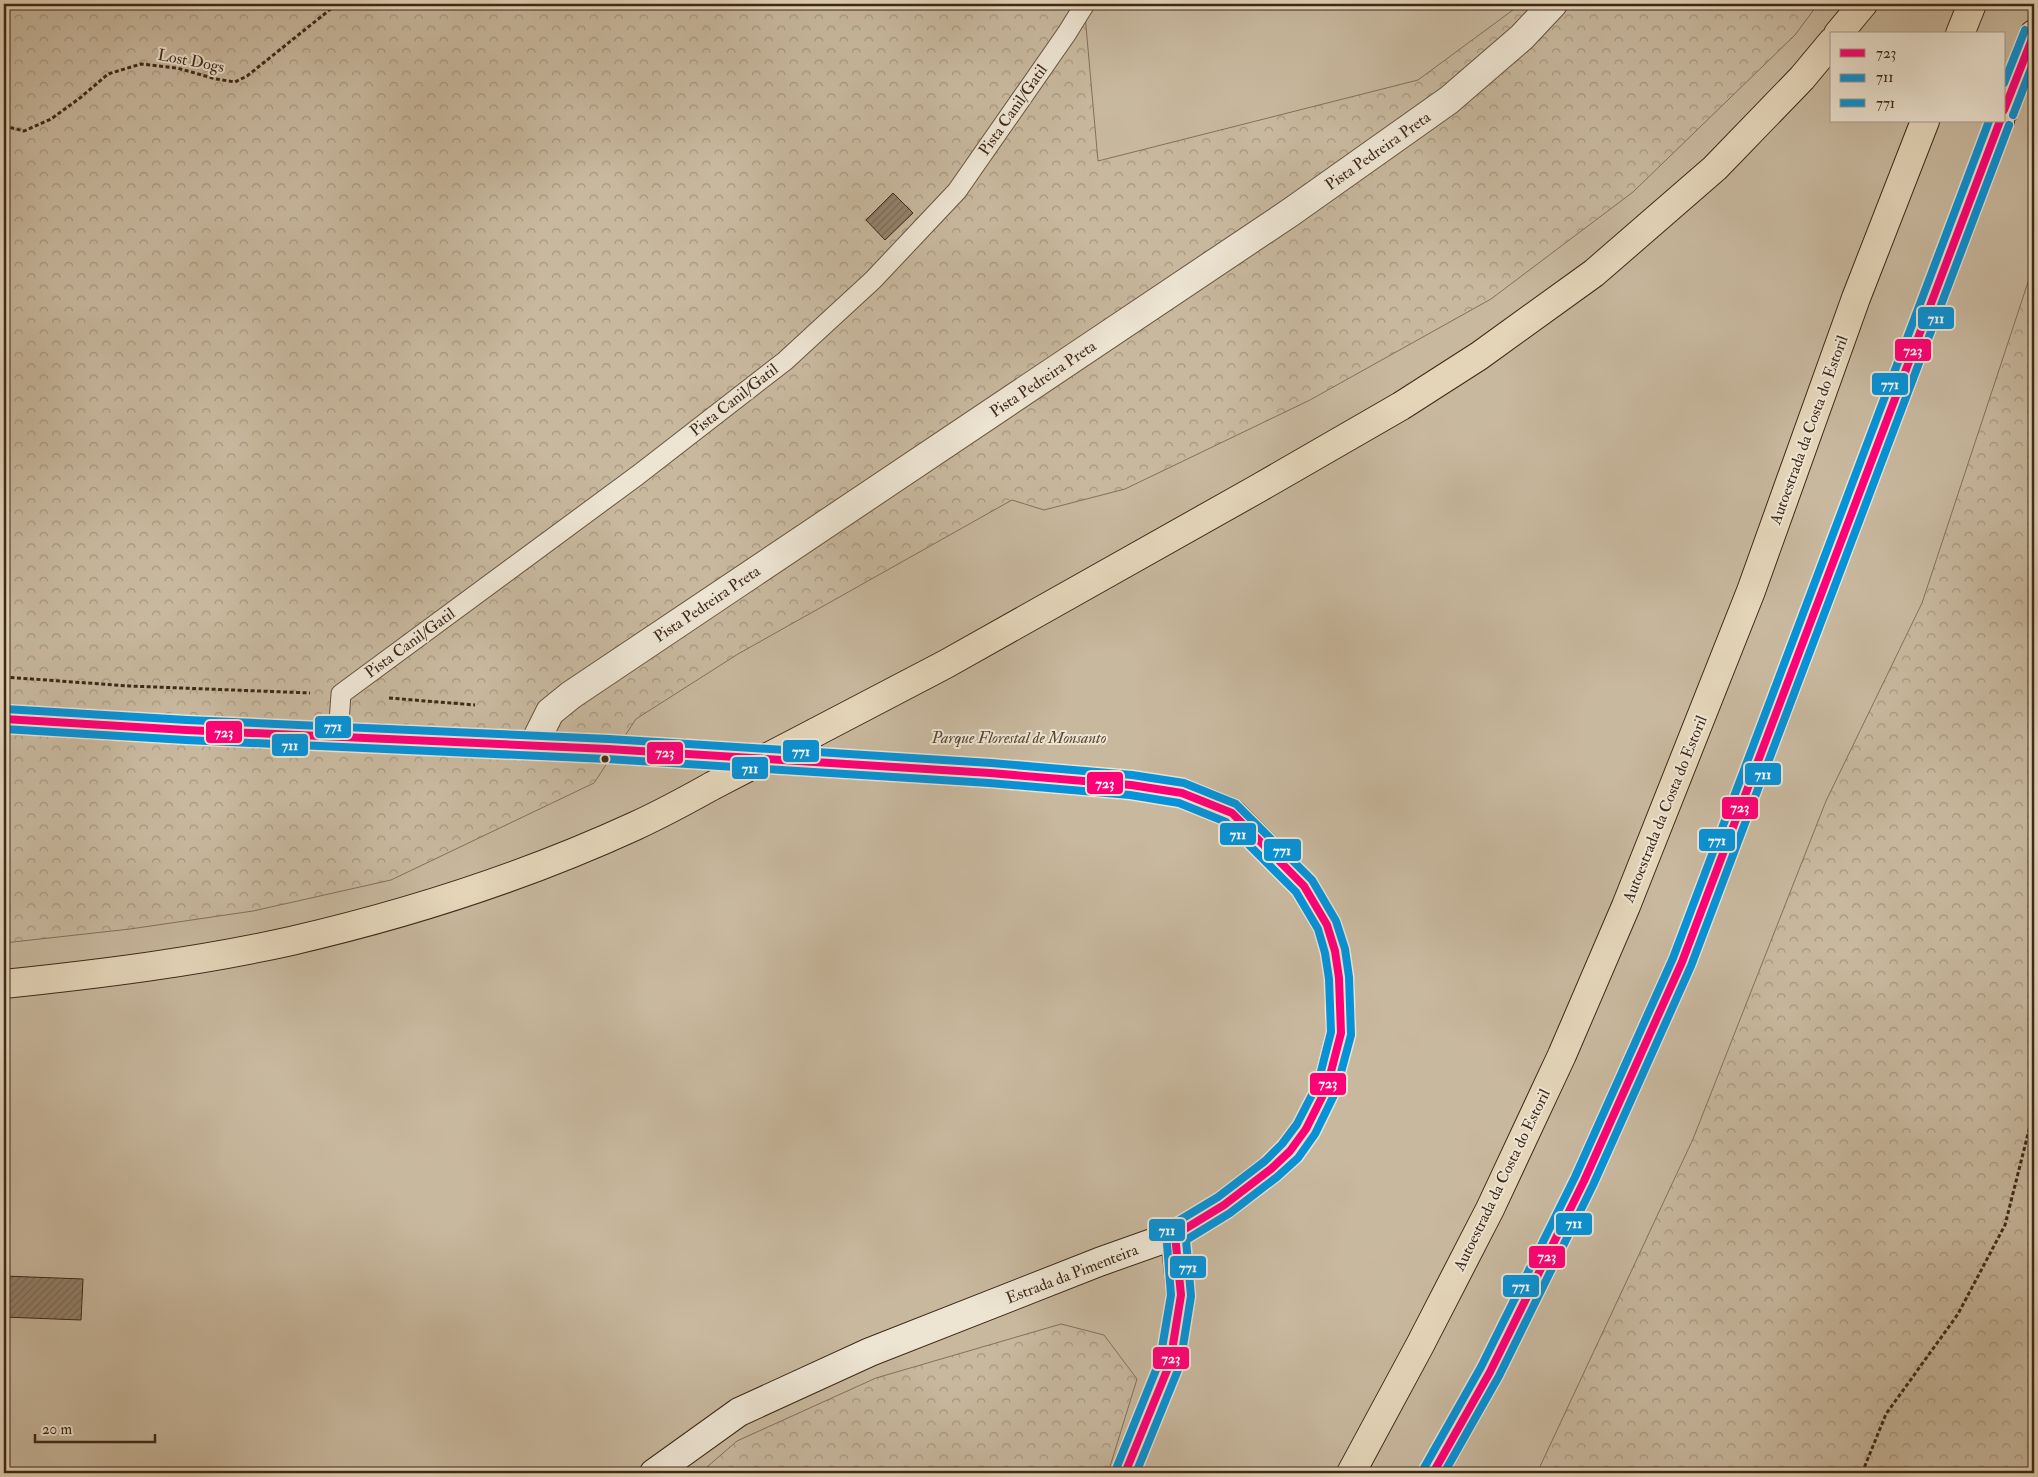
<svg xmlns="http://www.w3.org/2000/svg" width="2038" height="1477" font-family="'IM FELL Double Pica',serif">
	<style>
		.green { fill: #c8b89e; stroke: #83705b; fill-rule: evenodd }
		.forest { fill: url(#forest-crowns); stroke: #83705b }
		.building { fill: url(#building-hatch); stroke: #3e2918 }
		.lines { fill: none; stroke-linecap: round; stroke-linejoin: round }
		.service-casing { stroke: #685440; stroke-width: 21 }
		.minor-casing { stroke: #685440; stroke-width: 30 }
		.secondary-casing { stroke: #3e2918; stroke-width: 30 }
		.motorway-casing { stroke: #3e2918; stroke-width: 30 }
		.path { stroke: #3e2918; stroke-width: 3; stroke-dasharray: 4 2.5; stroke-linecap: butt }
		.service { stroke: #ede4d2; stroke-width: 19 }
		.minor { stroke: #ede4d2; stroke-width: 28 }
		.secondary { stroke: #ede4d2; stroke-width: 28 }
		.motorway { stroke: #e4d5b9; stroke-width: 28 }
		.motorway-bridge-casing { stroke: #3e2918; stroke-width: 30; stroke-linecap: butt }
		.motorway-bridge { stroke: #e4d5b9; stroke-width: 28 }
		.bus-1-casing { stroke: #ede4d2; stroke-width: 11 }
		.bus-2-casing { stroke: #ede4d2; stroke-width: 11 }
		.bus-3-casing { stroke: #ede4d2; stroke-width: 11 }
		.bus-1 { stroke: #f07; stroke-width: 8 }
		.bus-2 { stroke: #0693d9; stroke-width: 8 }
		.bus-3 { stroke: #0693d9; stroke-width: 8 }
		.bus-dot { fill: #3e2918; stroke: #ede4d2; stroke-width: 2 }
		.labels { text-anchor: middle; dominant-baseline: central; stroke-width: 4; stroke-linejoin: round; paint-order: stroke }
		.street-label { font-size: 16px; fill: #3e2918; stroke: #ede4d2 }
		.park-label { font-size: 16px; font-style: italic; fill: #5a4633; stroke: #ede4d2 }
		.line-badge { stroke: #ede4d2; stroke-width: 2 }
		.badge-label { font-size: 14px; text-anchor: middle; font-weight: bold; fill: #fff }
	</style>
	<defs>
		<pattern id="forest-crowns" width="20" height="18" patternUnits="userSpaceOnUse" patternTransform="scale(1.25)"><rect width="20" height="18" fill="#c8b89e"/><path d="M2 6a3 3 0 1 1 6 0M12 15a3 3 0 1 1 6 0" fill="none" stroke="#a49680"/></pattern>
		<pattern id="building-hatch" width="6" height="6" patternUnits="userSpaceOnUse" patternTransform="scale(1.25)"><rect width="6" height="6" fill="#94826c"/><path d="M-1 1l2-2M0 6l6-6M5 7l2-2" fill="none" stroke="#7a6a58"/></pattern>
	</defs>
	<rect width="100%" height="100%" fill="#e4d5b9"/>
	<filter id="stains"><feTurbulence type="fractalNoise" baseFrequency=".004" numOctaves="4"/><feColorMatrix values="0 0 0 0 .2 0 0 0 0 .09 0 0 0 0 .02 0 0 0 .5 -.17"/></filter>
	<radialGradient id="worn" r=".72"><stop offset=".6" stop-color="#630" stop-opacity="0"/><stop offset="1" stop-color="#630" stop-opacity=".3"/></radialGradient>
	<path class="green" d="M4 4H2034V1473H4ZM1832 34H2004V121H1832Z"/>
	<path class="forest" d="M4 4H1084L1098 161 1418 80 1521 4H1818L1795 35 1633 192 1491 299 1310 400 1125 489 1044 510 1012 500 738 654 636 719 594 783 391 880 253 911 130 929 4 943Z
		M2034 264V1473H1537L1693 1139 1826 801 1922 603Z
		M1061 1324 1104 1335 1137 1379 1108 1473H700L737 1441 876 1378Z"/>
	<path class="building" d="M893 193 913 213 885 240 866 220Z
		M4 1276 83 1279 81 1320 4 1317Z"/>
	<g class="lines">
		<g class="service-casing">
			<path id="service" d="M338 736 341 694 638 475 785 361 873 280 957 191 1067 33 1085 4"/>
		</g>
		<g class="minor-casing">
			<path id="minor" d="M533 746 550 712 571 695 1291 212 1449 100 1522 37 1553 4"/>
		</g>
		<g class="secondary-casing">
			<path id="secondary" d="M4 719 186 730 608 749 990 773 1131 785 1182 793 1232 813 1304 886 1327 925 1335 951 1339 978 1341 1033 1327 1087 1306 1129 1290 1151 1271 1169 1224 1205 1175 1235 1099 1262 870 1352 739 1412 654 1473"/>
		</g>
		<g class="motorway-casing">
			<path id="motorway" d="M1838 34 1863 4
				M1960 34 1972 4
				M2004 111 2034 34
				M816 732 946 664 1257 489 1401 406 1479 356 1594 273 1715 168 1802 78 1832 42
				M4 984C100 974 197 962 291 941 408 914 526 876 635 826 661 814 687 800 712 786
				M1125 1473 1170 1363 1181 1295 1175 1235
				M1351 1473 1420 1345 1490 1209 1562 1055 1626 906 1751 591 1856 298 1925 121
				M1433 1473 1490 1372 1584 1181 1682 962 2000 121"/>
		</g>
		<path class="path" d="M4 126 24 131 51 119 80 98 108 74 141 64 177 68 216 79 235 82 247 76 337 4
			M4 677 129 686 310 693
			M389 698 475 705
			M1862 1473 1886 1414 1958 1314 2005 1225 2034 1110"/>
		<use href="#service" class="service"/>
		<use href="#minor" class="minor"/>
		<use href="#secondary" class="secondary"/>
		<use href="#motorway" class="motorway"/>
		<g class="motorway-bridge-casing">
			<path id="motorway-bridge" d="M712 786 816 732"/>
		</g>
		<use href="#motorway-bridge" class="motorway-bridge"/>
		<g class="bus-1-casing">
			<path id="bus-1" d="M2004 110 2034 34
				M4 719 186 730 608 749 990 773 1131 785 1182 793 1232 813 1304 886 1327 925 1335 951 1339 978 1341 1033 1327 1087 1306 1129 1290 1151 1271 1169 1224 1205 1175 1235
				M1125 1473 1170 1363 1181 1295 1175 1235
				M1433 1473 1490 1372 1584 1181 1682 962 2000 121"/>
		</g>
		<g class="bus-2-casing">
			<path id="bus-2" d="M2013 115 2034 61
				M4 729 186 740 607 759 989 783 1130 795 1179 803 1226 822 1296 892 1318 929 1325 953 1329 979 1331 1032 1318 1083 1297 1124 1282 1144 1265 1161 1218 1197 1170 1226 1166 1231 1171 1295 1160 1360 1116 1469
				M1444 1473 1499 1376 1593 1185 1691 966 2009 125"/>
		</g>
		<g class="bus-3-casing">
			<path id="bus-3" d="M2004 83 2025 30
				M5 709 187 720 609 739 991 763 1132 775 1184 783 1236 804 1312 880 1336 921 1345 949 1349 977 1351 1035 1336 1091 1315 1134 1298 1158 1277 1177 1230 1213 1186 1240 1191 1296 1180 1365 1136 1473
				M1424 1468 1481 1367 1575 1177 1673 958 1989 121"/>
		</g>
		<use href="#bus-1" class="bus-1"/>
		<use href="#bus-2" class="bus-2"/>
		<use href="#bus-3" class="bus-3"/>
	</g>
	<circle class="bus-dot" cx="605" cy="759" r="4.5"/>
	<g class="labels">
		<g class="street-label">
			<text transform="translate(191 61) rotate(11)">Lost Dogs</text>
			<text transform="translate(1013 110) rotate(-55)">Pista Canil/Gatil</text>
			<text transform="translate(1378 151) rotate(-35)">Pista Pedreira Preta</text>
			<text transform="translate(1043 379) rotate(-34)">Pista Pedreira Preta</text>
			<text transform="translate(734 400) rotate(-38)">Pista Canil/Gatil</text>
			<text transform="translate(1809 430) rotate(-70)">Autoestrada da Costa do Estoril</text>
			<text transform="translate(707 604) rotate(-34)">Pista Pedreira Preta</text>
			<text transform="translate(410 643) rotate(-36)">Pista Canil/Gatil</text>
			<text transform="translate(1665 809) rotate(-68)">Autoestrada da Costa do Estoril</text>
			<text transform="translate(1502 1180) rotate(-64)">Autoestrada da Costa do Estoril</text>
			<text transform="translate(1072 1274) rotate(-21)">Estrada da Pimenteira</text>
		</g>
		<g class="park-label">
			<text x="1019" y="738">Parque Florestal de Monsanto</text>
		</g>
	</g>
	<g class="line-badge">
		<rect x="1917" y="306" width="38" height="24" rx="5" fill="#0693d9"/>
		<rect x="1894" y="338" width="38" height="24" rx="5" fill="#f07"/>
		<rect x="1871" y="372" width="38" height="24" rx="5" fill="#0693d9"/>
		<rect x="314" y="715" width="38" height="24" rx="5" fill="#0693d9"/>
		<rect x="205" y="720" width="38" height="24" rx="5" fill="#f07"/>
		<rect x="271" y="733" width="38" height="24" rx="5" fill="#0693d9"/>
		<rect x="782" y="739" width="38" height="24" rx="5" fill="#0693d9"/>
		<rect x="646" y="741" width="38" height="24" rx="5" fill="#f07"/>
		<rect x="731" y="756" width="38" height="24" rx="5" fill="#0693d9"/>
		<rect x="1744" y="762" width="38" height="24" rx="5" fill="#0693d9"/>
		<rect x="1086" y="771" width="38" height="24" rx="5" fill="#f07"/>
		<rect x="1721" y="796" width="38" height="24" rx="5" fill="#f07"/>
		<rect x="1219" y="822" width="38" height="24" rx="5" fill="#0693d9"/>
		<rect x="1698" y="828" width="38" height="24" rx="5" fill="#0693d9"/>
		<rect x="1263" y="838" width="39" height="24" rx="5" fill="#0693d9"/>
		<rect x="1309" y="1072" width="38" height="24" rx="5" fill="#f07"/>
		<rect x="1555" y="1212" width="38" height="24" rx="5" fill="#0693d9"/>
		<rect x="1148" y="1218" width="38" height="24" rx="5" fill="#0693d9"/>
		<rect x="1528" y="1245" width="38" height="24" rx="5" fill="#f07"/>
		<rect x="1169" y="1255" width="38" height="24" rx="5" fill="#0693d9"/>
		<rect x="1502" y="1274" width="38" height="24" rx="5" fill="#0693d9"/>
		<rect x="1152" y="1346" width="38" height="24" rx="5" fill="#f07"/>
	</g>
	<g class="badge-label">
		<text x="1936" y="323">711</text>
		<text x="1913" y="355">723</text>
		<text x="1890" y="389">771</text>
		<text x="333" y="731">771</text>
		<text x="224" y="737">723</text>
		<text x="290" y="750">711</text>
		<text x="801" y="756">771</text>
		<text x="665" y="757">723</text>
		<text x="750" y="773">711</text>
		<text x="1763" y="779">711</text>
		<text x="1105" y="788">723</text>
		<text x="1740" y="812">723</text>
		<text x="1238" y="839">711</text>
		<text x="1717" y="845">771</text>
		<text x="1282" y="855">771</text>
		<text x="1328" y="1088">723</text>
		<text x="1574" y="1228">711</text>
		<text x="1167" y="1235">711</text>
		<text x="1547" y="1261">723</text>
		<text x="1188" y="1272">771</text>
		<text x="1521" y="1291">771</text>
		<text x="1171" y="1363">723</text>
	</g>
	<rect width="2038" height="1477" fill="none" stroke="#e4d5b9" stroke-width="20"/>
	<rect x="5" y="5" width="2028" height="1467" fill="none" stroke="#3e2918" stroke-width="2.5"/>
	<rect x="10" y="10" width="2018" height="1457" fill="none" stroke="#3e2918"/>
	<rect x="1830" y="32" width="175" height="90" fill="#ede4d2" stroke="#a79988"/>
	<rect x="1840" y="49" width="25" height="8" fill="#ff0077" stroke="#a79988"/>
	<text x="1876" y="58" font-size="15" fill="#3e2918">723</text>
	<rect x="1840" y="74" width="25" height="8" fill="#0693d9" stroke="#a79988"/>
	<text x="1876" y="82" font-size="15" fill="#3e2918">711</text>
	<rect x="1840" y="99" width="25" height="8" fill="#0693d9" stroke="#a79988"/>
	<text x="1876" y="108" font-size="15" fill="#3e2918">771</text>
	<path d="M35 1434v8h120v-8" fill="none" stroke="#3e2918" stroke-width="2.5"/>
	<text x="42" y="1434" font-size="15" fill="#3e2918" stroke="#ede4d2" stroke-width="4" paint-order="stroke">20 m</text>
	<rect width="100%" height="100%" filter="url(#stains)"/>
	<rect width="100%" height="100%" fill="url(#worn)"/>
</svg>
